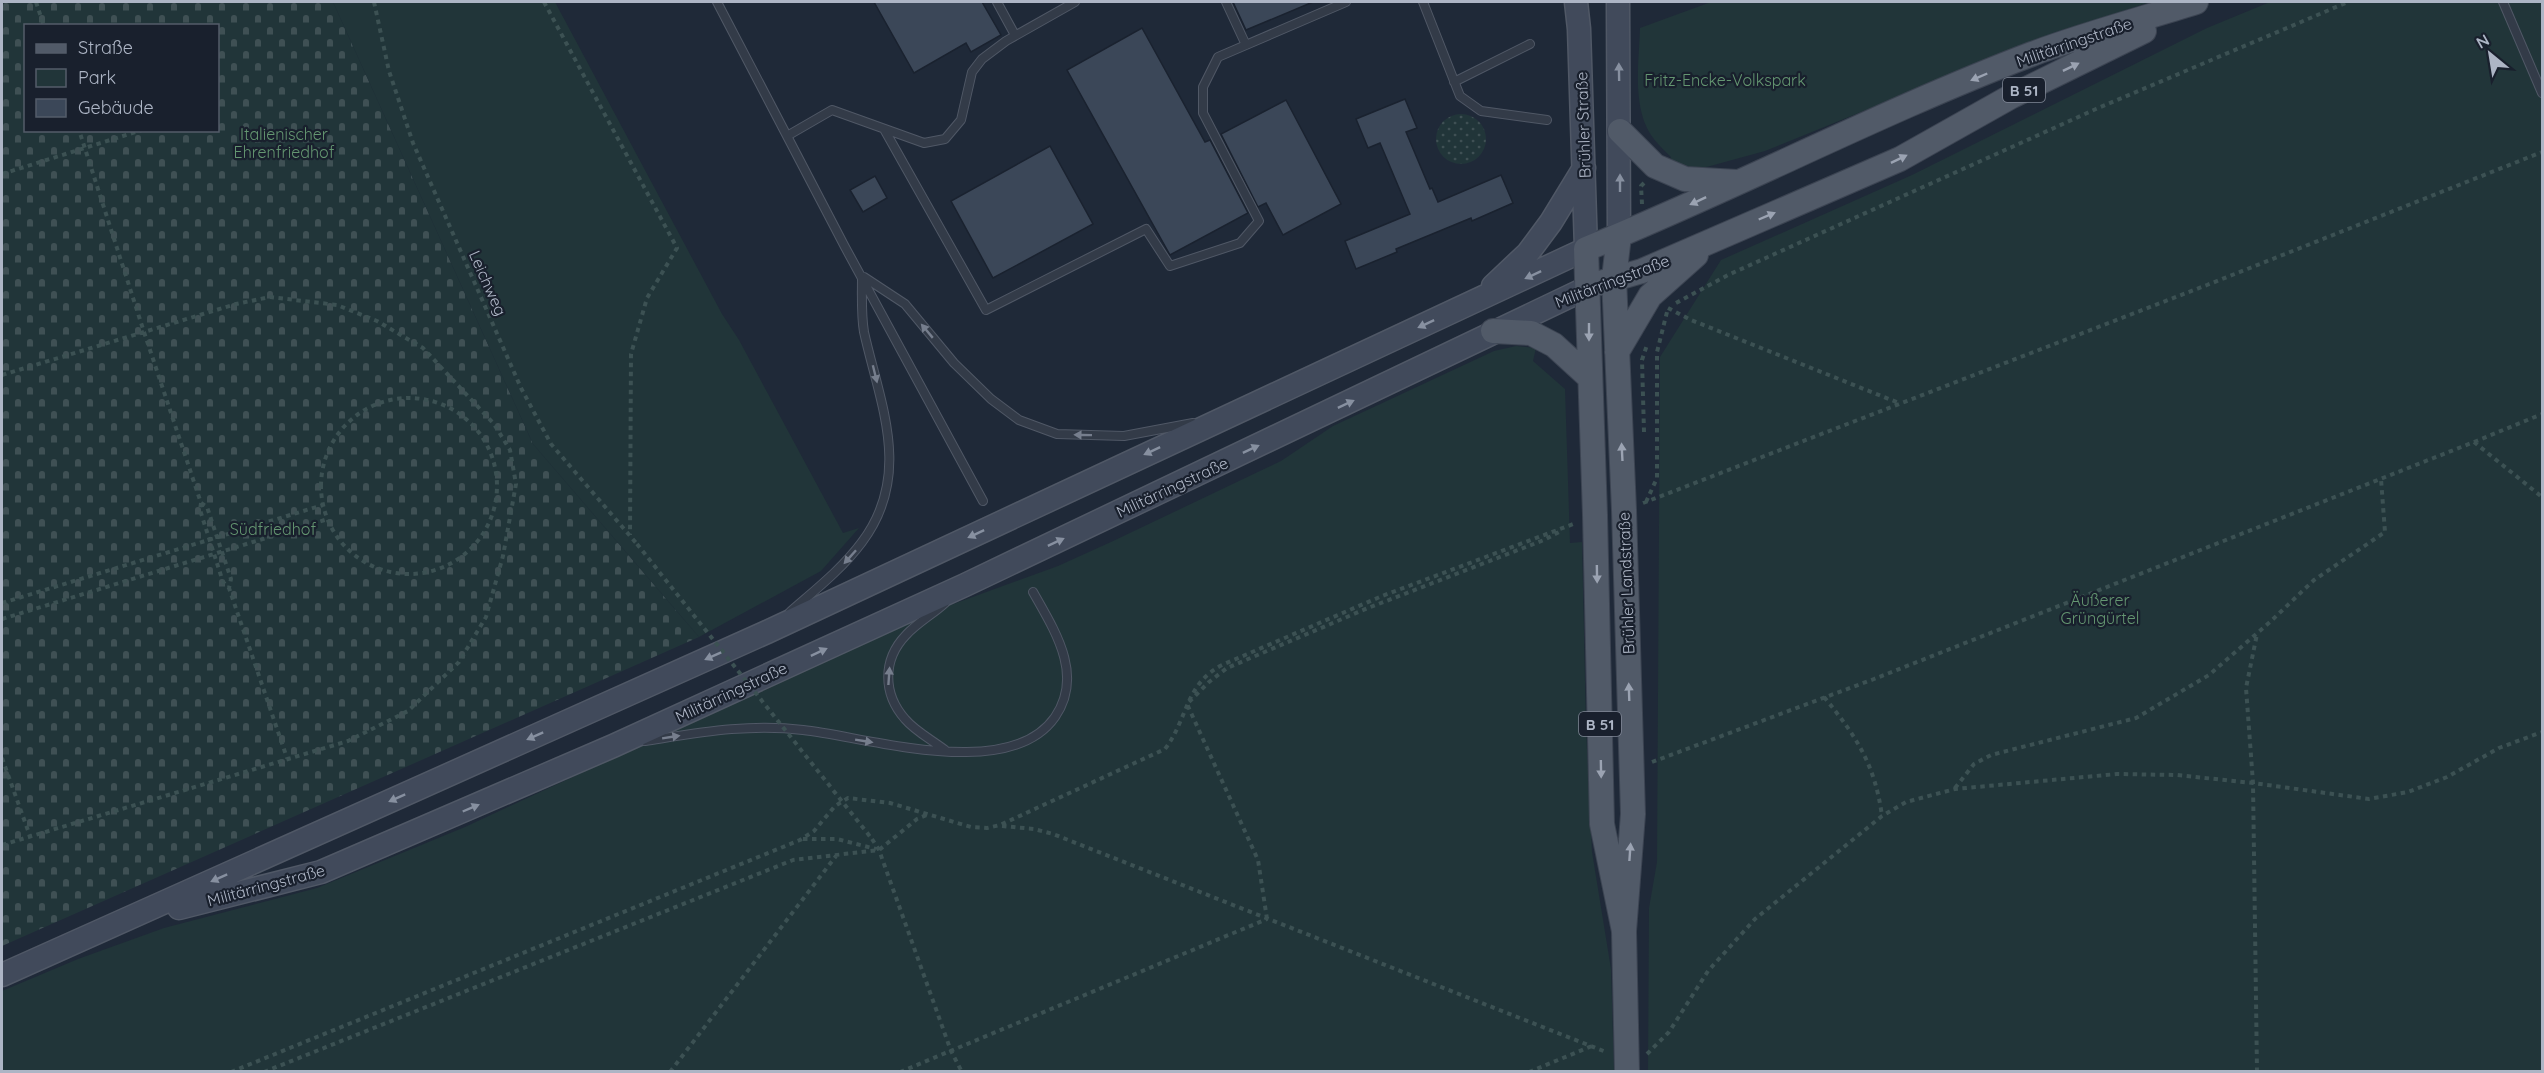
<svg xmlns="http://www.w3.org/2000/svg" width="2544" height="1073" font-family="Quicksand,sans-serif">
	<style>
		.grass { fill: url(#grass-dots) }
		.cemetery { fill: url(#cemetery-stones); fill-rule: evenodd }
		.park { fill: #213539 }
		.building { fill: #3b4758; stroke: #1a222f; stroke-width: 1.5 }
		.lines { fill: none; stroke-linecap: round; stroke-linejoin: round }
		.lane-casing { stroke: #505866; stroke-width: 10 }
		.secondary-casing { stroke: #505866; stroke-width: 25 }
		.primary-casing { stroke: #3c4452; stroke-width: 26 }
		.path { stroke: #3c5153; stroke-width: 4; stroke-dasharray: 4.5 4.5; stroke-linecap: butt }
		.lane { stroke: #333b48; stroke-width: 8 }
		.secondary { stroke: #414a5b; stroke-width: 22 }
		.primary { stroke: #515a68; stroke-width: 24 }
		.path-bridge { stroke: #3c5153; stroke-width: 4; stroke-dasharray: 4.5 4.5; stroke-linecap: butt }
		.oneway { fill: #9ba3b2 }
		.oneway2 { fill: #8790a0 }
		.oneway3 { fill: #767e8d }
		.labels { text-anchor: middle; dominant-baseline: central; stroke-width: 4.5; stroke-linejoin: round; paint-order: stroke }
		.shield { fill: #19202d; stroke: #818897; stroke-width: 1.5 }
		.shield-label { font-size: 15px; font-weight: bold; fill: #adb5c5 }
		.street-label { font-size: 16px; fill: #adb5c5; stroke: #19202d }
		.park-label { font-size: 16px; fill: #649671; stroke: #19202d }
	</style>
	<defs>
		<pattern id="grass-dots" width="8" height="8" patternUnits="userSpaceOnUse" patternTransform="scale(1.5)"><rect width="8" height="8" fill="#213539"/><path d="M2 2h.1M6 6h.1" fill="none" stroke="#3f5054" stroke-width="1.8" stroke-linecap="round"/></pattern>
		<pattern id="cemetery-stones" width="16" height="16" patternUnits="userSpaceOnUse" patternTransform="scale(1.5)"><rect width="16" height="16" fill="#213539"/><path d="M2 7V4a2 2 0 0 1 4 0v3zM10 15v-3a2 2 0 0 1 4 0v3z" fill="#3f5054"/></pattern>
	</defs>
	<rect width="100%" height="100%" fill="#1f2938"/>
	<path class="grass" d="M1436 139a25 25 0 1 1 50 0a25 25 0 1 1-50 0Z"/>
	<path class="cemetery" d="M2 2H333L533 444 699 637 2 946ZM26 26H218V130H26Z"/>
	<path class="park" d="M333 2H555L722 314 739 340 843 533 859 528 821 571 699 637 533 444Z
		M1711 2H2150L2038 40 1765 151 1692 171 1669 167 1671 157C1663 149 1652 139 1647 128 1633 99 1639 60 1640 28Z
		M2270 2H2542V1071L1648 1072 1649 908 1657 862 1660 357 1721 260 1912 175 2207 28Z
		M1516 346 1536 348 1533 361 1565 389 1570 543 1582 542 1586 728 1592 852 1611 969 1614 1071H2V991L78 959 164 928 317 888 465 827 915 618 1058 566 1111 542 1281 461 1333 426 1494 351Z"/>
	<path class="building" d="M874 2H982L1001 35 971 52 966 43 914 73Z
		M1233 2H1313L1246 30Z
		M1142 28 1205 142 1210 140 1248 213 1170 255 1067 70Z
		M1405 99 1417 128 1406 132 1430 189 1432 188 1438 202 1501 175 1513 203 1472 221 1471 218 1396 249 1397 252 1356 269 1345 241 1410 214 1380 143 1368 148 1356 119Z
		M1286 100 1341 204 1283 235 1266 203 1258 207 1221 134Z
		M1050 146 1093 224 993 278 951 201Z
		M875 176 887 198 863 212 850 190Z"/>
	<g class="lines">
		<g class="lane-casing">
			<path id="lane" d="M717 2 845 247 983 501
				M997 2 1015 35
				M1226 2 1246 45
				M1423 2 1460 96 1481 111 1547 120
				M2503 2 2542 93
				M1454 82 1530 44
				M884 129 986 310 1146 229 1170 266 1240 243 1259 221 1203 113V87L1218 57 1346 2
				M787 136 832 110 924 143 945 139 961 120 972 72 982 59 1006 41 1075 2
				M864 277 905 304 954 363 991 399 1019 420 1057 434 1124 436 1193 423
				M790 612C815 590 842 569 862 542 913 474 880 404 864 332 861 314 862 294 862 277
				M645 741C697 733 749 723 803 730 868 737 1009 783 1055 717 1084 675 1055 631 1033 592
				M945 750C932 740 915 731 905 719 883 694 882 660 906 635 917 623 933 614 945 603"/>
		</g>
		<g class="secondary-casing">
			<path id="secondary" d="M1618 2 1619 236
				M1493 286 1528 253 1551 222 1584 168
				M179 908 321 872 613 746 965 585 1589 287
				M2 975 767 632 1586 249 1579 29 1576 2"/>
		</g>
		<g class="primary-casing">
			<path id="primary" d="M1620 131 1655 166 1685 179 1737 182
				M1619 236 1614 278 1624 510 1633 814 1624 931 1627 1072
				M1600 283 1642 271 1900 159 2012 96 2144 31
				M1493 331 1531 333 1554 345 1589 377
				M1617 352 1650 296 1696 255
				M1624 931 1602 824 1595 515 1586 249C1736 188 1880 112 2032 54 2085 34 2142 19 2196 2"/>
		</g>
		<path class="path" d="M36 2 44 26
			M374 2 389 71 413 143 521 388 551 444 637 544
			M544 2 677 248 647 298 631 354 630 535
			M2 174 142 130
			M1642 204 1641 186 1644 183
			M1676 303 1728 275 2096 109 2348 2
			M1668 308 1691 320 1899 403
			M2 375 144 332 79 130
			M321 486a88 88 0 1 1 176 0a88 88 0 1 1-176 0Z
			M1644 432 1642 360 1647 345
			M2474 442 2542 414
			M1646 502 1657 478V352L1667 312
			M201 503 207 507 231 579 229 588
			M1643 503 2207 285 2542 152
			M2 603 323 505
			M2 619 328 519
			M1824 697C1857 737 1875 765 1882 816
			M2 758 30 836
			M1652 762 1874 679 2474 442 2542 497
			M1955 788 1974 764 1991 755 2136 718 2209 675 2270 622 2314 580 2385 532 2381 479
			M1002 826 1034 829 1053 834 1606 1052
			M803 839H837L876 849
			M872 839 879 850 951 1051 962 1072
			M2 845 348 741 408 711 459 662 486 617 503 556 516 484 510 450 494 424 423 348 377 321 337 305 270 297 236 304 144 332 201 503 200 510 223 582 229 588 287 758
			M1267 919 1258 860 1187 704 1209 682 1227 668 1368 608 1544 540 1561 531
			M1647 1054 1669 1032 1708 971 1755 919 1882 816 1906 802 1955 789 2117 774 2177 775 2253 783 2369 799 2408 792 2447 777 2499 748 2542 732
			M231 1072 800 840 814 831 835 806 848 798 890 803 971 827 987 828 1000 825 1165 749C1188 719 1185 684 1222 665L1382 596 1576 523
			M264 1072 793 860 879 850 917 819 929 814
			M670 1072 836 856
			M900 1072 1267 919
			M1529 1072 1592 1046
			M2257 1072 2253 783 2246 688 2257 634"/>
		<use href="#lane" class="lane"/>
		<use href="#secondary" class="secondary"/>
		<use href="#primary" class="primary"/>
		<path class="path-bridge" d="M637 544 872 839"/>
	</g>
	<defs><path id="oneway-solid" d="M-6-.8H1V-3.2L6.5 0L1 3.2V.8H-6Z" transform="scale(1.5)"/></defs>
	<g class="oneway">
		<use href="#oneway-solid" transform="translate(2071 67) rotate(-26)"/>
		<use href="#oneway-solid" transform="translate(1979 77) rotate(157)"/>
		<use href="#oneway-solid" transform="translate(1899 159) rotate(-26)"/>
		<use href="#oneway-solid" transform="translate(1698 201) rotate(155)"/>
		<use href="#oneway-solid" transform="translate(1767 216) rotate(-23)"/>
		<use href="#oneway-solid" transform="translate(1589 332) rotate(90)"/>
		<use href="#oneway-solid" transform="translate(1622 452) rotate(-93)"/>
		<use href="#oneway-solid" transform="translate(1597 574) rotate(89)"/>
		<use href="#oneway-solid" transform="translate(1629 692) rotate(-92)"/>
		<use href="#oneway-solid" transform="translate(1601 769) rotate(89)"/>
		<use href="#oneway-solid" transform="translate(1630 852) rotate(-86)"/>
	</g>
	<g class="oneway2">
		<use href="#oneway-solid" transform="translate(1619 72) rotate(-91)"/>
		<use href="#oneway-solid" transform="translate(1620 183) rotate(-90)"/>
		<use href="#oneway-solid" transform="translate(1533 275) rotate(155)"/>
		<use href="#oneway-solid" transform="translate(1426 324) rotate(155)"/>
		<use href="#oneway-solid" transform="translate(1346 404) rotate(-25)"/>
		<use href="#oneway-solid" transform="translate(1251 449) rotate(-25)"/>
		<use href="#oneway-solid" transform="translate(1152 451) rotate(155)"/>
		<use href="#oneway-solid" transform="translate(976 534) rotate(155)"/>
		<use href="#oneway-solid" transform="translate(1056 542) rotate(-25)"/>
		<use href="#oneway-solid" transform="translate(819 652) rotate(-25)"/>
		<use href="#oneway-solid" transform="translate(713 656) rotate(156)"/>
		<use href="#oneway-solid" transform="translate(535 736) rotate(156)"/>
		<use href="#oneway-solid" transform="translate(397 798) rotate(156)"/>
		<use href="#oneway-solid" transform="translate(471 808) rotate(-23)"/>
		<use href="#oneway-solid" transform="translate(219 878) rotate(156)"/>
	</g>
	<g class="oneway3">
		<use href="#oneway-solid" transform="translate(927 331) rotate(-130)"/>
		<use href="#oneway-solid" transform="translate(875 374) rotate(76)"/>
		<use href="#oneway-solid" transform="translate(1083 435) rotate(-179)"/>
		<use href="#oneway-solid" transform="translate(850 557) rotate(132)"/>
		<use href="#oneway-solid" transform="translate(889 676) rotate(-86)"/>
		<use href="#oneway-solid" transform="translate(671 737) rotate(-9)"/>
		<use href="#oneway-solid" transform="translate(864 741) rotate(9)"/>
	</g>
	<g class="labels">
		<g class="shield">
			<rect x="2003" y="78" width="42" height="24" rx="4.5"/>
			<rect x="1579" y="712" width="42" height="24" rx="4.5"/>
		</g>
		<g class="shield-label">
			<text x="2024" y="90">B 51</text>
			<text x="1600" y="724">B 51</text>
		</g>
		<g class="street-label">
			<text transform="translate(2074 42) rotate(-19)">Militärringstraße</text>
			<text transform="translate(1583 125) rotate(-92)">Brühler Straße</text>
			<text transform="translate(1612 281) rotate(-21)">Militärringstraße</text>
			<text transform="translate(488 283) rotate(66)">Leichweg</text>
			<text transform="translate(1172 487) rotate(-25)">Militärringstraße</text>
			<text transform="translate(1626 583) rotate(-92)">Brühler Landstraße</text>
			<text transform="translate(731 692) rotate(-25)">Militärringstraße</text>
			<text transform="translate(266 885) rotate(-15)">Militärringstraße</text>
		</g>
		<g class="park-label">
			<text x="1725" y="80">Fritz-Encke-Volkspark</text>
			<text x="284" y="134">Italienischer<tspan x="284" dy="18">Ehrenfriedhof</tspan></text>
			<text x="273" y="529">Südfriedhof</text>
			<text x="2100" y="600">Äußerer<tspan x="2100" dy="18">Grüngürtel</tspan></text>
		</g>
	</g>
	<rect width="2544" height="1073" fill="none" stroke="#adb5c5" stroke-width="6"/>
	<rect x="24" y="24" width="195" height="108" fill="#19202d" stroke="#545c6a" stroke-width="1.5"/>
	<rect x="36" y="44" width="30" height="9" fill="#515a68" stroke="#545c6a" stroke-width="1.5"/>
	<text x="78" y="54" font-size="18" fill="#adb5c5">Straße</text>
	<rect x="36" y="69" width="30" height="18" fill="#213539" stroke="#545c6a" stroke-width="1.5"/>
	<text x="78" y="84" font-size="18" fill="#adb5c5">Park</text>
	<rect x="36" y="99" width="30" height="18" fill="#3b4758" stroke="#545c6a" stroke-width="1.5"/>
	<text x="78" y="114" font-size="18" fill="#adb5c5">Gebäude</text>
	<g transform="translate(2490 54) rotate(330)" stroke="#19202d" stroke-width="4.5" paint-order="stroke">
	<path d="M0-4.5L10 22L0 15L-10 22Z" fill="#adb5c5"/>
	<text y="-9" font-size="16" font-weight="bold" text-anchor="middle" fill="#adb5c5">N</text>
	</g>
</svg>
